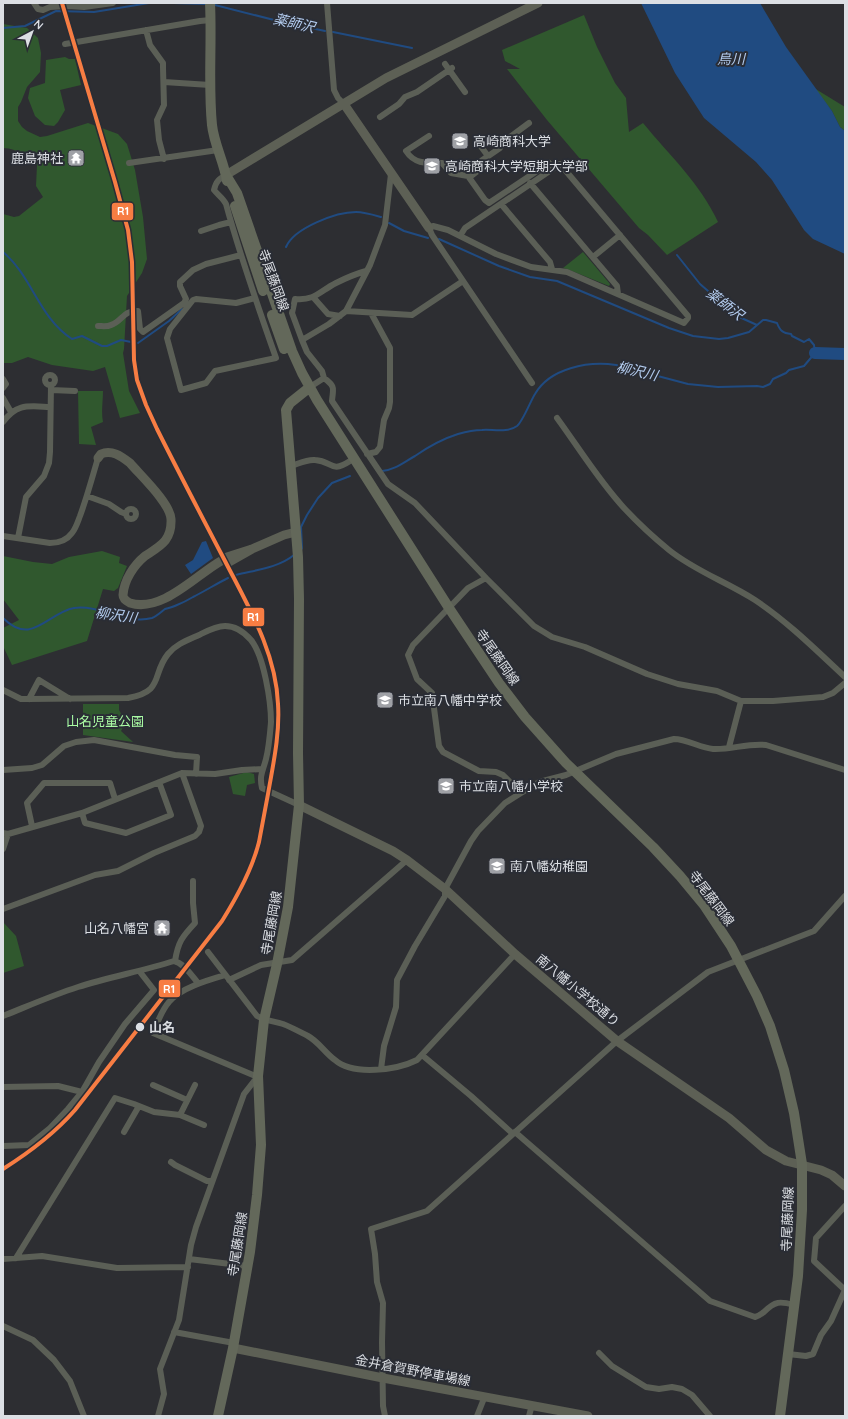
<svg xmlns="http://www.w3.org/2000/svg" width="848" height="1419" font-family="Quicksand,'Noto Sans JP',sans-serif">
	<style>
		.green { fill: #30582e }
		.water { fill: #204b81 }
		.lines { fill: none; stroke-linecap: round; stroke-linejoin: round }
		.stream { stroke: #204b81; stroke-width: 2 }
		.river { stroke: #204b81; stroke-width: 12 }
		.street { stroke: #5b5f56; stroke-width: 6 }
		.secondary { stroke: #5d6055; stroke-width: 9 }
		.primary { stroke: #63685a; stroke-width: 10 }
		.rail-1-casing { stroke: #2a2d35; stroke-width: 7 }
		.rail-1 { stroke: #f77d43; stroke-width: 4 }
		.stop-dot { fill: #dcdfe4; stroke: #2a2d35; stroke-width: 1.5 }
		.labels { text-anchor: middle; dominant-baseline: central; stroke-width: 4; stroke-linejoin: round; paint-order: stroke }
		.poi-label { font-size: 13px; fill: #dcdfe4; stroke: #2a2d35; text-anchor: start }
		.street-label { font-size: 13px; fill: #dcdfe4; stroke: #2a2d35 }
		.park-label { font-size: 13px; fill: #aafba3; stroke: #2a2d35 }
		.stop-label { font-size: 13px; font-weight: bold; fill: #dcdfe4; stroke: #2a2d35; text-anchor: start }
		.water-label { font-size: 14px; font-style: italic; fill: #b3ccef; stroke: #2a2d35 }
		.line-badge { stroke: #2a2d35; stroke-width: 1.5 }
		.badge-label { font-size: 11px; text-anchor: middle; font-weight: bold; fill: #fff }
	</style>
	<rect width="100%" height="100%" fill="#2d2e32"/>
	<path class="green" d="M584 15 597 47 615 83 626 98 629 132 643 123C670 156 700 183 718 222L667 255 648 235 639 228 547 120 507 69H520L505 61 502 50Z
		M3 24 27 28 38 38 41 53 40 72 27 87 21 102 18 107V121L22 127 27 131 40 137 47 136 88 123 118 134 127 144 135 170 143 217 147 259 142 273 127 296 124 349 123 353 129 391 140 413 120 418 105 367 93 371 52 365 28 357 12 363H3V214L14 217 19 216 43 197 36 186 37 165C24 155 19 149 3 148Z
		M65 57 69 59H75L81 85 60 90 65 110 58 122 54 126 45 125 35 116 28 98 30 88 45 83 46 60Z
		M814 88 845 107V131L840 127 832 111Z
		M583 252 610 284 609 286 567 269 563 268Z
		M78 391H103C103 401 101 412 103 422L91 427 96 445 79 444Z
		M102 551 120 557 119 563 127 566 118 588 114 591 103 589 87 641 12 665 3 646V628L19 620 3 599V556L33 562 52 564 69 557Z
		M83 704H119V710L126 722 121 731 133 742 83 735Z
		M247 772 254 774 255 783 247 785 245 796 233 794 229 777Z
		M3 922 16 936 24 966 3 973Z"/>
	<path class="water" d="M641 3H760L786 47 832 111 840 127 845 131V254L813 239 804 230 772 180 756 162 704 118 675 73Z
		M206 541 213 558 191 574 185 565 193 560 202 542Z"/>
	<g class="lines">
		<path class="stream" d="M173 3 206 4
			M215 5 278 21 325 31
			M3 28 25 26 56 11 94 12 149 3H161
			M333 32 412 48
			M389 223 404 231 428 238
			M286 247C294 228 336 212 356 212 364 212 374 215 381 217
			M3 252C32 276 39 318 72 339L82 336 102 346H107L121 340 131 342
			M677 255 700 284 737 316 757 325
			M138 343 169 321 182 309
			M382 471C395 470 404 462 415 456 428 447 442 439 458 434 465 432 474 430 482 430 492 429 508 433 517 426 523 421 530 402 535 394 550 368 588 361 616 365L688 384 718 387 757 386 763 387 770 384 773 379 786 373 789 370 804 366 815 353 814 345 809 339 804 342 792 336 791 334C783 333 780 331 777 323L766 320H763L749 332 728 338 719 339 693 336 669 328 557 281 530 277 499 266 439 239
			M301 550 302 548 301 527 307 515 318 498 332 483 350 476
			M236 575C255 570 278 568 294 555
			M3 618C32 647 47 613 74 608 100 604 126 625 152 618 157 616 161 612 165 609 169 608 173 607 177 605 182 603 188 600 193 597 205 591 216 584 228 578"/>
		<path class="river" d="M815 353 845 354"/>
		<path class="street" d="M34 3 38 9 43 10 50 7 68 6 84 7 113 3
			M327 3 334 90 338 98 344 104
			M146 30 150 45 163 63V68L164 105 157 120 159 140 164 159
			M65 44 200 21 211 20
			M445 64 465 92
			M164 82 210 85
			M380 117 399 104 405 97 417 92 452 68
			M429 136 406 151C415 165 428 163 442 163L451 173 468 176 485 200 489 203 549 163
			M479 144 488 156
			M129 163 218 150
			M226 175C219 179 216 181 214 190 218 195 223 198 226 204 240 256 258 307 276 358L215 371 206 383 181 390 167 338 170 329 193 300 196 299 236 303 255 298
			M470 177 479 170V164L481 161 500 148 502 143 529 123
			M530 183 617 286 618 294
			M501 204 550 262 552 269
			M201 231 219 225 231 222
			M460 236 465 228 560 164 688 316V318L684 323 567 272 531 267 496 254 448 230 433 226 429 228 432 235 532 383
			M593 257 620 235
			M313 297 328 314 340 316
			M346 311 412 315 463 281
			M98 326C102 326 107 327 111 325 122 322 123 310 138 311L140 329 143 332 184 303 186 299 180 286V282L193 270 206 264 241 255
			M302 340 292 313 295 299C315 301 320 291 336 283 346 278 355 274 366 271
			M45 380a5 5 0 1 1 10 0a5 5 0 1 1-10 0Z
			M324 378 322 371 307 352 302 340 329 324 346 311 370 265 385 225 391 174
			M3 379 6 384 3 388
			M310 387 324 378C336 387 333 388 332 401L388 484 415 503 486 578 534 626 552 637 585 647 647 674 678 684 717 691 741 701H773L823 697 833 693 845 683
			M51 390 75 391
			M3 398 11 412
			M557 418C579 448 599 481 624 508 638 523 653 537 669 550 695 571 727 582 755 600 788 622 816 650 845 677
			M3 422C17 403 28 406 50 407
			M367 454 376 452 380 447 384 420 389 408 390 402V348L371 313
			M291 466C298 464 307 459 315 460 333 461 330 474 350 461
			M87 496 109 504 121 512 126 514
			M126 514a5 5 0 1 1 10 0a5 5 0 1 1-10 0Z
			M3 536 50 543C58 543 67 540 72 533 76 528 78 521 80 516 87 497 92 478 98 458
			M18 538 26 497 44 476 49 463 50 452 51 385
			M486 578 468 588 413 645 408 655 417 679 432 693 439 746 443 752 479 771 496 772 503 775 521 793
			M3 690 21 699H29L128 698C165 691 151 675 168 654 176 644 188 640 199 635 207 631 216 626 225 626 235 626 244 632 251 640 264 656 271 702 271 722 270 734 269 747 266 759 263 771 259 775 262 788L299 805
			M29 699 39 680 70 699
			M729 747 741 701
			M3 770 32 768 42 765 64 746 76 742 94 740 175 755 197 757 196 774
			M82 813 85 823 126 833 171 815 159 782
			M32 826 27 803 44 783H110L115 799
			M3 833 8 834 82 813 182 773 215 774 242 770 263 769
			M3 849 8 834
			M3 909 95 875 118 871 154 853 195 836 199 832 201 826 182 773
			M208 952 257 1016C266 1021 273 1021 283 1024 291 1027 300 1032 308 1036 319 1042 325 1053 335 1060 353 1076 397 1070 417 1060L515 954
			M175 961C178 942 182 937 195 923L193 903V881
			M229 980 261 965 292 960 407 860
			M3 1016C28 1006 53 995 78 987 110 977 142 971 174 961 184 963 192 976 198 983
			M422 1055 471 1096 513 1134
			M381 1069 384 1046 396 1007 397 980 415 946 445 896V889L471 841 478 831 505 803 521 793 539 782 566 775 616 754 674 739C687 739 700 748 713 749 731 750 747 743 766 745L845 770
			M153 1085 187 1100
			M3 1087 58 1086 82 1092
			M180 1115 195 1085
			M124 1132 139 1106
			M515 1132 710 1301 755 1317C759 1316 761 1314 764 1312 775 1301 780 1301 794 1305
			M3 1146 29 1145 50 1128 68 1109 82 1092 99 1062 125 1024 154 990 140 972
			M171 1162 175 1165 207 1181H211
			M845 1206 816 1238 814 1261 845 1290
			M16 1258 115 1098 134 1104 154 1112 180 1115 204 1125
			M3 1259 42 1256 117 1268 188 1267
			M189 1259 247 1266
			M3 1326 33 1340 54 1360 70 1381 84 1416
			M174 1332 234 1343
			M599 1353 612 1366 646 1387 659 1389 672 1387 682 1389 692 1395 710 1416
			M788 1354 806 1356 813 1354 821 1335 831 1321 845 1290
			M158 1416 164 1394 160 1369 179 1320 191 1245 196 1227 244 1094 258 1076 253 1075 153 1033C158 1022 161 1011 169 1002 180 988 208 980 225 975
			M385 1416 383 1406 382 1342 383 1303 377 1282 375 1254 371 1229 427 1211 617 1041 708 972 814 931 845 896
			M477 1416 485 1396
			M529 1416 532 1405"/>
		<path class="secondary" d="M344 104 429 228
			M226 175 386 78 538 3
			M98 458 101 454C112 449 122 457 130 463 141 476 170 503 171 519 172 541 160 546 145 556 134 565 124 580 123 595 123 599 126 601 130 603 162 613 196 575 221 561
			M252 549 284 535 296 532
			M227 557 252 549 229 562
			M299 805 393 851 407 860 445 889 515 954 617 1041 729 1118 766 1150 786 1161 821 1170 832 1175 845 1186
			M233 1348 383 1378 588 1416"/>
		<path class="primary" d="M210 3C212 44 208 85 212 125 214 144 224 162 227 181
			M226 175 237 193 292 351 302 373 317 400 449 608 499 683 525 717 566 763 653 847 680 876 704 905 731 946 757 996 770 1026 784 1070 794 1113 802 1164V1210L798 1276 780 1416
			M235 206 263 291
			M272 315 284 349
			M218 1416 233 1348 250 1252 257 1195 261 1145 258 1076 264 1020 277 964 288 907 299 805 298 753 299 599 298 557 286 410 290 403 310 387"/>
		<g class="rail-1-casing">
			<path id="rail-1" d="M3 1169C30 1152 54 1134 75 1110L222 921C237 897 252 870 259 842 262 826 265 810 268 794 273 765 280 734 278 704 276 652 248 606 225 561 202 517 179 473 157 429L146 405 137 380 134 360 132 262 128 230 115 182 62 3"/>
		</g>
		<use href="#rail-1" class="rail-1"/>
	</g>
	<defs>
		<g id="university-square" transform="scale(0.9)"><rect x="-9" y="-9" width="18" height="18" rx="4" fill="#9fa1a6" stroke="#2a2d35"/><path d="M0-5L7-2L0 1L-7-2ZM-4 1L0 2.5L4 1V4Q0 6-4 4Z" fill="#fff"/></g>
		<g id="temple-square" transform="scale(0.9)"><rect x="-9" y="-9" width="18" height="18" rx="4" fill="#9fa1a6" stroke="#2a2d35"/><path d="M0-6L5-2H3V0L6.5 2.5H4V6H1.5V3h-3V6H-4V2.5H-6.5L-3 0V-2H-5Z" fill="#fff"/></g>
		<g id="school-square" transform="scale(0.9)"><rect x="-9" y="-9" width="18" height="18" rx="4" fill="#9fa1a6" stroke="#2a2d35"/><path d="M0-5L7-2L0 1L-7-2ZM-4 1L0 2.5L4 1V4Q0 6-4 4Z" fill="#fff"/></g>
	</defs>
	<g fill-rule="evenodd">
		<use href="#university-square" x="460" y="141"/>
		<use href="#temple-square" x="76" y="158"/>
		<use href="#university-square" x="432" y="166"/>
		<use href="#school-square" x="385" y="700"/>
		<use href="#school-square" x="446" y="786"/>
		<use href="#school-square" x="497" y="866"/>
		<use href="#temple-square" x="162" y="928"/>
	</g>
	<circle class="stop-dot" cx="140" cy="1027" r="5"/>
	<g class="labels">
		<g class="poi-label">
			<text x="473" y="141">高崎商科大学</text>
			<text x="63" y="158" text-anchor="end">鹿島神社</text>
			<text x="445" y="166">高崎商科大学短期大学部</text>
			<text x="398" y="700">市立南八幡中学校</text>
			<text x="459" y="786">市立南八幡小学校</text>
			<text x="510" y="866">南八幡幼稚園</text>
			<text x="149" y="928" text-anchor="end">山名八幡宮</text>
		</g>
		<g class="street-label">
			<text transform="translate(274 280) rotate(70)">寺尾藤岡線</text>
			<text transform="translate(498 657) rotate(55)">寺尾藤岡線</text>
			<text transform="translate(712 898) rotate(53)">寺尾藤岡線</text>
			<text transform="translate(271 923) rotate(-80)">寺尾藤岡線</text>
			<text transform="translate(578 990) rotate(40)">南八幡小学校通り</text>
			<text transform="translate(787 1219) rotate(-88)">寺尾藤岡線</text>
			<text transform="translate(237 1244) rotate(-81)">寺尾藤岡線</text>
			<text transform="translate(413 1370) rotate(11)">金井倉賀野停車場線</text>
		</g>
		<g class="park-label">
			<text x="105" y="721">山名児童公園</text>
		</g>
		<g class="stop-label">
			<text x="149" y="1027">山名</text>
		</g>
		<g class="water-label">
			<text transform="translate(294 23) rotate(13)">薬師沢</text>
			<text x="731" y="59">烏川</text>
			<text transform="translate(725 304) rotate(37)">薬師沢</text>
			<text transform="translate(637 371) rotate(13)">柳沢川</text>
			<text transform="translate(116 615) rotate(8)">柳沢川</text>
		</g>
	</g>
	<g class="line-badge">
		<rect x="111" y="202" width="23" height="19" rx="4" fill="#f77d43"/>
		<rect x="242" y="607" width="23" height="20" rx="4" fill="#f77d43"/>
		<rect x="158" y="979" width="23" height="19" rx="4" fill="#f77d43"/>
	</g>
	<g class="badge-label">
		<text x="123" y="215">R1</text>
		<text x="253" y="621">R1</text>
		<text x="169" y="993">R1</text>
	</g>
	<rect width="848" height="1419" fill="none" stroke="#dcdfe4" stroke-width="8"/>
	<g transform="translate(32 32) rotate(41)" stroke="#2a2d35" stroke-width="3" paint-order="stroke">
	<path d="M0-3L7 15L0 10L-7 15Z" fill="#dcdfe4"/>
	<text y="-6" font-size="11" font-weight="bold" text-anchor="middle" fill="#dcdfe4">N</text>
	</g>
</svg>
